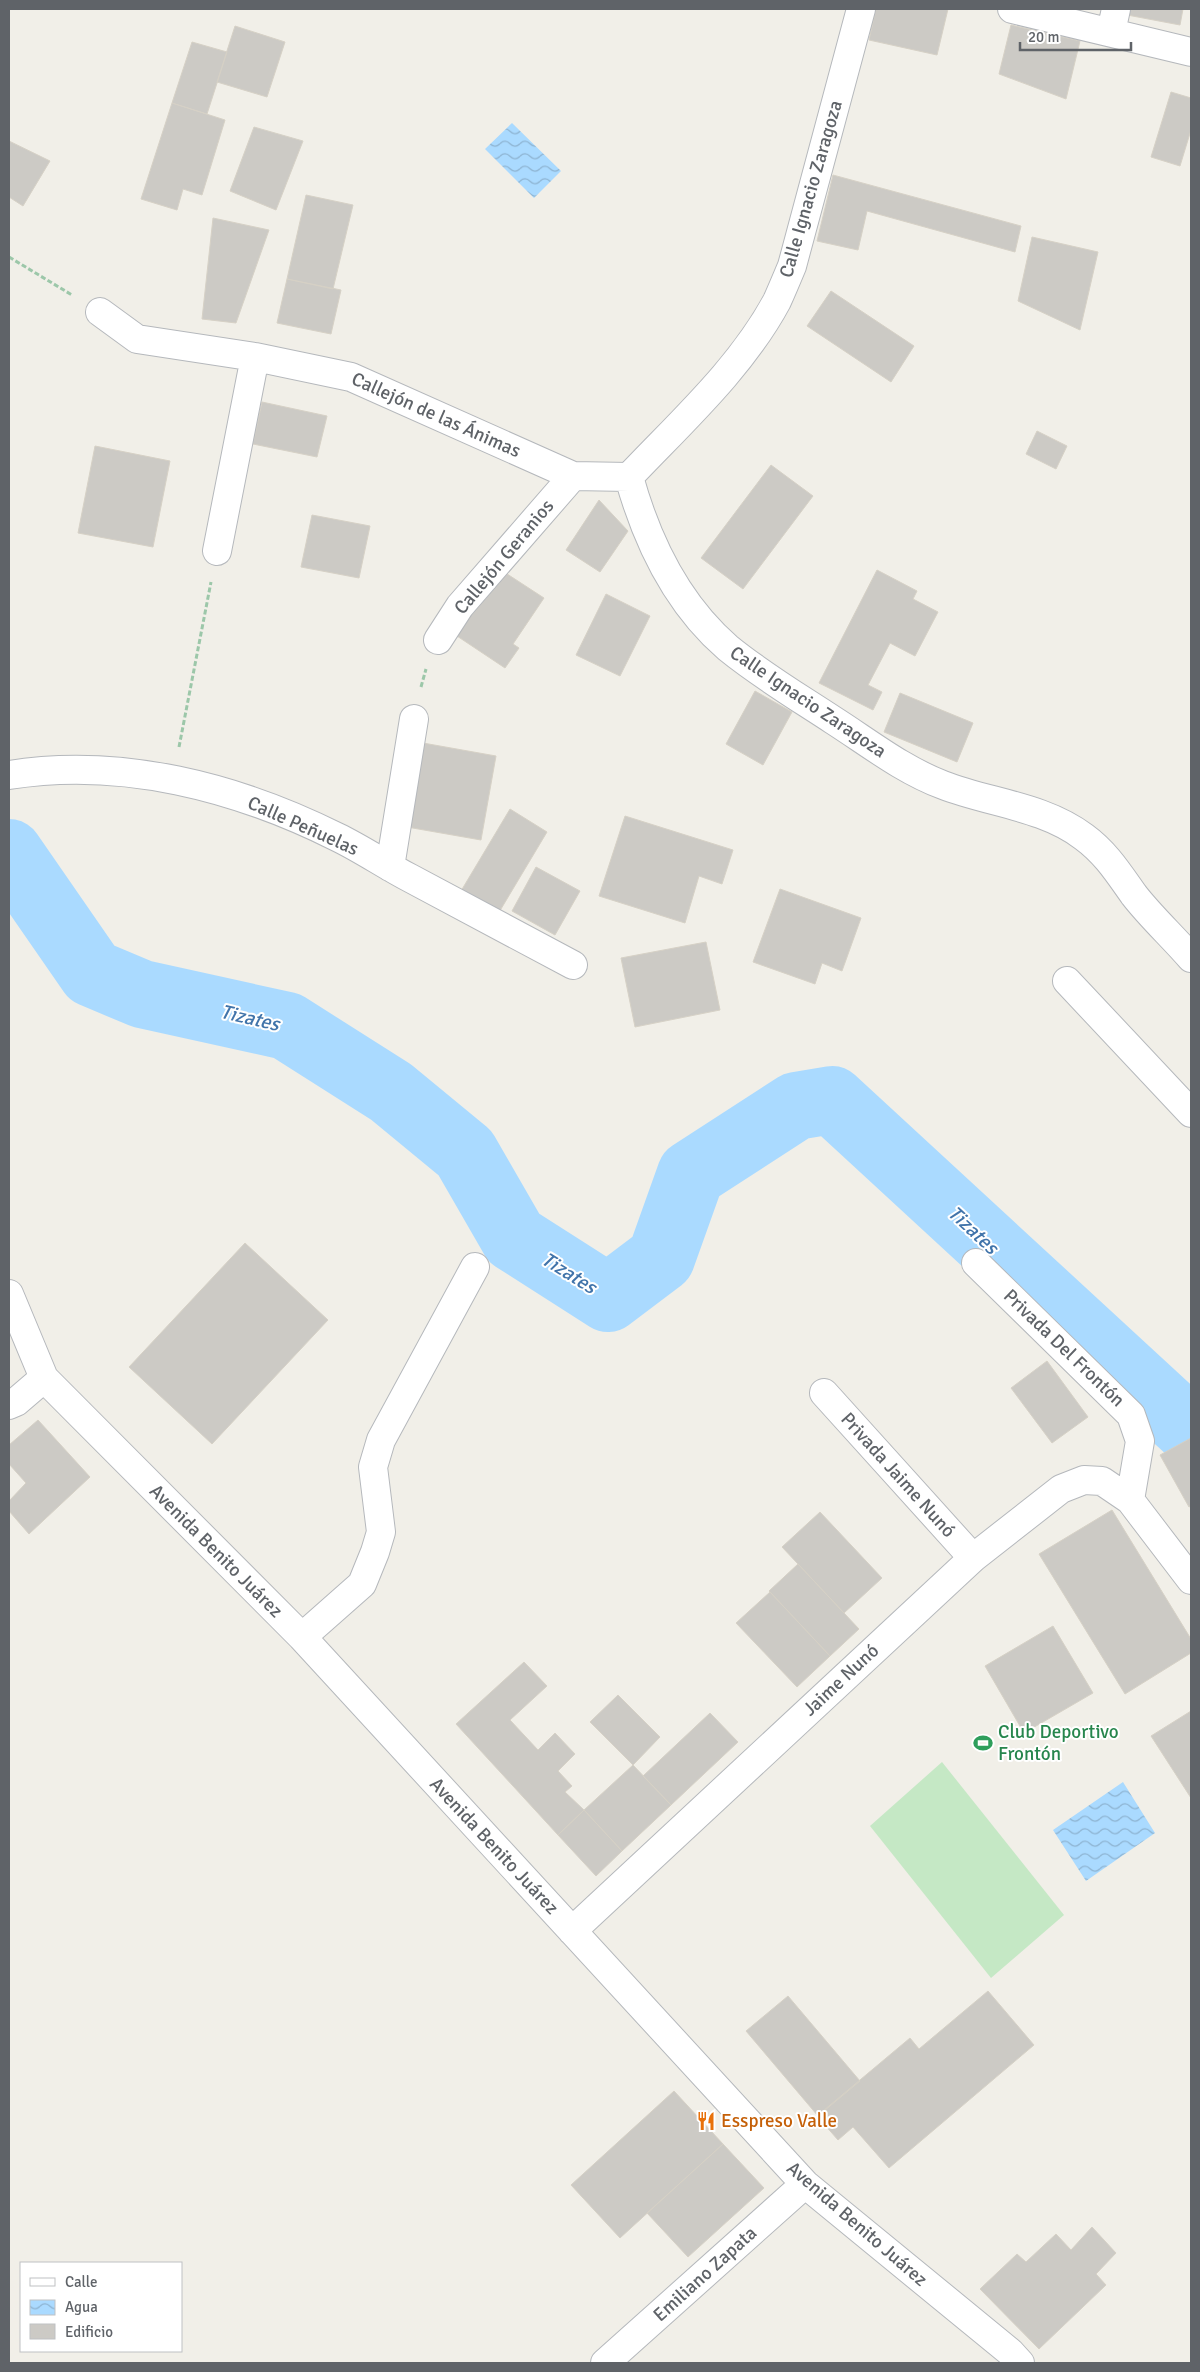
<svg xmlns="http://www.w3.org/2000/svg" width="1200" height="2372" font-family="Signika,sans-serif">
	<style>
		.garden { fill: #c5e8c5 }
		.water { fill: url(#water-waves) }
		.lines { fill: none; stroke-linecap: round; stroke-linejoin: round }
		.river { stroke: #aadaff; stroke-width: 68 }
		.building { fill: #cccac5; stroke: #d6d1c6 }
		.minor-casing { stroke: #b5b8bc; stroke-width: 30 }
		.path { stroke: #9cc7a9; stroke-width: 3; stroke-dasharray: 5 2.5; stroke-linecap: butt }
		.minor { stroke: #fff; stroke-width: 28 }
		.labels { text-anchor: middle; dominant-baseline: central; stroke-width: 4; stroke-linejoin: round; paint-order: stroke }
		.street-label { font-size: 19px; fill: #5f6368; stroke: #fff }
		.leisure-label { font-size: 19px; fill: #27864d; stroke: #fff; text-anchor: start }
		.food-label { font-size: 19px; fill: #c56008; stroke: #fff; text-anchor: start }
		.water-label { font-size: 20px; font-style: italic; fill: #4174aa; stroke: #fff }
	</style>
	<defs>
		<pattern id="water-waves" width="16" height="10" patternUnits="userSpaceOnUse" patternTransform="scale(1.25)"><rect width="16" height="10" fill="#aadaff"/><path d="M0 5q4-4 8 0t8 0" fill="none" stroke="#8eb4d2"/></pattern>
	</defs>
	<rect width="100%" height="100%" fill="#f1efe8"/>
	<path class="garden" d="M942 1762 1064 1915 991 1978 870 1826Z"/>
	<path class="water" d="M512 123 561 171 534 198 485 149Z
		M1123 1782 1155 1833 1086 1881 1053 1830Z"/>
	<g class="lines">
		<path class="river" d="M9 853 92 973 142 994 287 1026 391 1092 465 1153 514 1238 608 1298 661 1258 691 1174 796 1106 832 1100 1191 1431"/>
	</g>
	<path class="building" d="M876 9H948L937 55 869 40Z
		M1123 9H1183L1180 25 1122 14Z
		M1011 25 1080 41 1066 99 999 74Z
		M235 26 285 42 267 97 217 82Z
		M192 42 227 52 207 114 172 103Z
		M1171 92 1191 98V130L1180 166 1151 157Z
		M172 103 225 120 202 195 183 189 177 210 141 199Z
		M254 127 303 141 276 210 230 191Z
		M9 141 50 161 23 206 9 197Z
		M833 175 1021 226 1015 252 867 211 858 250 817 241Z
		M306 195 353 205 333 289 287 279Z
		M213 218 269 230 236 323 202 319Z
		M1032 237 1098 252 1080 330 1018 301Z
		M287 279 341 290 331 334 277 323Z
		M831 291 914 346 891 382 807 326Z
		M262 402 327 416 317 457 253 444Z
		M1037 431 1067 446 1056 469 1026 454Z
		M95 446 170 461 153 547 78 533Z
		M771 465 813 496 743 589 701 558Z
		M599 500 628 531 600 572 566 550Z
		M312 515 370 526 359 578 301 567Z
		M501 570 544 598 513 644 519 648 505 668 457 636Z
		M877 570 917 591 913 599 938 612 915 656 890 643 868 685 882 692 873 710 819 683Z
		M606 594 650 616 620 676 576 655Z
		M755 691 792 712 763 765 726 744Z
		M900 693 973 723 957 762 884 732Z
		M423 743 496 756 481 840 407 827Z
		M510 809 547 832 495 919 458 896Z
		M625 816 733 850 722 884 699 876 685 923 599 896Z
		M536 867 580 891 555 935 512 911Z
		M780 889 861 918 842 971 822 963 815 984 753 962Z
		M706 942 720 1010 635 1027 621 958Z
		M245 1243 328 1320 212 1444 129 1367Z
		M1047 1361 1088 1417 1052 1443 1011 1388Z
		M38 1420 90 1477 29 1534 9 1511V1501L26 1483 9 1464V1445Z
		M1191 1438V1506L1189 1507 1160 1455Z
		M1112 1510 1191 1639V1653L1125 1694 1039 1554Z
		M820 1512 882 1578 844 1613 782 1547Z
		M798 1564 859 1629 830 1656 769 1591Z
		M770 1592 830 1656 797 1687 736 1623Z
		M1053 1626 1093 1693 1024 1733 985 1666Z
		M524 1662 547 1686 510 1720 538 1750 555 1733 575 1754 558 1771 572 1786 565 1792 584 1810 558 1835 456 1724Z
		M618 1695 660 1737 633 1765 590 1722Z
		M1191 1711V1798L1151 1736Z
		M710 1713 738 1742 671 1805 643 1776Z
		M633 1765 671 1805 622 1851 584 1810Z
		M584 1810 622 1851 596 1876 558 1835Z
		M988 1991 1034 2045 889 2168 853 2127 838 2140 817 2116 910 2038 919 2049Z
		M788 1996 860 2081 818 2116 746 2031Z
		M674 2091 723 2144 620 2238 571 2185Z
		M723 2144 764 2188 688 2257 647 2213Z
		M1092 2227 1116 2253 1096 2274 1106 2285 1039 2349 980 2289 1017 2254 1026 2262 1056 2234 1071 2250Z"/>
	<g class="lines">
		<g class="minor-casing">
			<path id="minor" d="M1012 9 1191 52
				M1111 32 1116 9
				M100 312 137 339 255 357 351 377 573 476 629 477
				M629 477C647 542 676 603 728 648 761 675 798 697 833 720 869 743 903 770 943 785 989 803 1043 806 1084 837 1106 853 1119 874 1134 895 1151 917 1173 937 1191 958
				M629 477C681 422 741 368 777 301 782 290 787 278 792 266L861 9
				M217 551 255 357
				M438 640 460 606 573 476
				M9 775C121 757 237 787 337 837 362 849 385 865 410 878 464 907 518 936 573 965
				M390 867 414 719
				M1067 981 1191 1113
				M976 1263 1131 1415 1140 1441 1130 1500
				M9 1294 44 1378 302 1637 805 2184 1010 2352 1020 2363
				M824 1393 973 1558
				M9 1405 16 1402 44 1378
				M302 1637 362 1584 375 1552 381 1532 373 1467 381 1440 475 1267
				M572 1931 973 1558 1061 1489 1084 1480 1102 1481 1130 1500 1191 1580
				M605 2363 805 2184"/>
		</g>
		<path class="path" d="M9 257 72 295
			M421 687 426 669
			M179 747 211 582"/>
		<use href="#minor" class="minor"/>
	</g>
	<defs>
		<g id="stadium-bare" transform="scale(1.5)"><path d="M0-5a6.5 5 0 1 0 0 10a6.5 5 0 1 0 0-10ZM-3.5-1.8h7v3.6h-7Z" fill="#2e9e5b" stroke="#fff" stroke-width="2.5" paint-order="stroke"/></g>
		<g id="restaurant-bare" transform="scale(1.5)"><path d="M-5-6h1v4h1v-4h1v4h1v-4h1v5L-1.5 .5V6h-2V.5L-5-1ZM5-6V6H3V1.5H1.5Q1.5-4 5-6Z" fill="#e8710a" stroke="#fff" stroke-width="2.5" paint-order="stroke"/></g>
	</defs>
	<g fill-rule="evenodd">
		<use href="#stadium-bare" x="983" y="1743"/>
		<use href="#restaurant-bare" x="706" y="2121"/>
	</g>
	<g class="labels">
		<g class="street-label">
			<text transform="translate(811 189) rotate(-74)">Calle Ignacio Zaragoza</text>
			<text transform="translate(436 415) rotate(24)">Callejón de las Ánimas</text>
			<text transform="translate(504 557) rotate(-50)">Callejón Geranios</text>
			<text transform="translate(808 702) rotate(34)">Calle Ignacio Zaragoza</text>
			<text transform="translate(303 826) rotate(24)">Calle Peñuelas</text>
			<text transform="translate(1064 1348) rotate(44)">Privada Del Frontón</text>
			<text transform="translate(898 1475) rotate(48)">Privada Jaime Nunó</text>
			<text transform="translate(216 1551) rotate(45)">Avenida Benito Juárez</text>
			<text transform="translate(841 1680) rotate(-43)">Jaime Nunó</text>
			<text transform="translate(494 1846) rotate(47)">Avenida Benito Juárez</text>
			<text transform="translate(857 2224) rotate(41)">Avenida Benito Juárez</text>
			<text transform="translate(705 2274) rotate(-42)">Emiliano Zapata</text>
		</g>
		<g class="leisure-label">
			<text x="998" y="1732">Club Deportivo<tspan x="998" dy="22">Frontón</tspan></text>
		</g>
		<g class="food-label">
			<text x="721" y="2121">Esspreso Valle</text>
		</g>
		<g class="water-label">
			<text transform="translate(250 1018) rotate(13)">Tizates</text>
			<text transform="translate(973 1230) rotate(43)">Tizates</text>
			<text transform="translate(569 1273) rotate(32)">Tizates</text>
		</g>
	</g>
	<rect width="1200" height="2372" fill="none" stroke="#5f6368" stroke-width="20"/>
	<rect x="20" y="2262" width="162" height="90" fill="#ffffff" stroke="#bfc1c3"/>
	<rect x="30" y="2278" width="25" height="8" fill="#ffffff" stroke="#bfc1c3"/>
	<text x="65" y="2287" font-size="15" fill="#5f6368">Calle</text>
	<rect x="30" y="2300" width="25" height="15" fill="url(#water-waves)" stroke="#bfc1c3"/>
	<text x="65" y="2312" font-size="15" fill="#5f6368">Agua</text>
	<rect x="30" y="2324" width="25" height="15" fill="#cccac5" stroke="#bfc1c3"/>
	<text x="65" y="2337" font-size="15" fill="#5f6368">Edificio</text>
	<path d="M1020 42v8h111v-8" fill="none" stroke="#5f6368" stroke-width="2.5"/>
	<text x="1028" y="42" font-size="15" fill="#5f6368" stroke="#ffffff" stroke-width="4" paint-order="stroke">20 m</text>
</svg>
